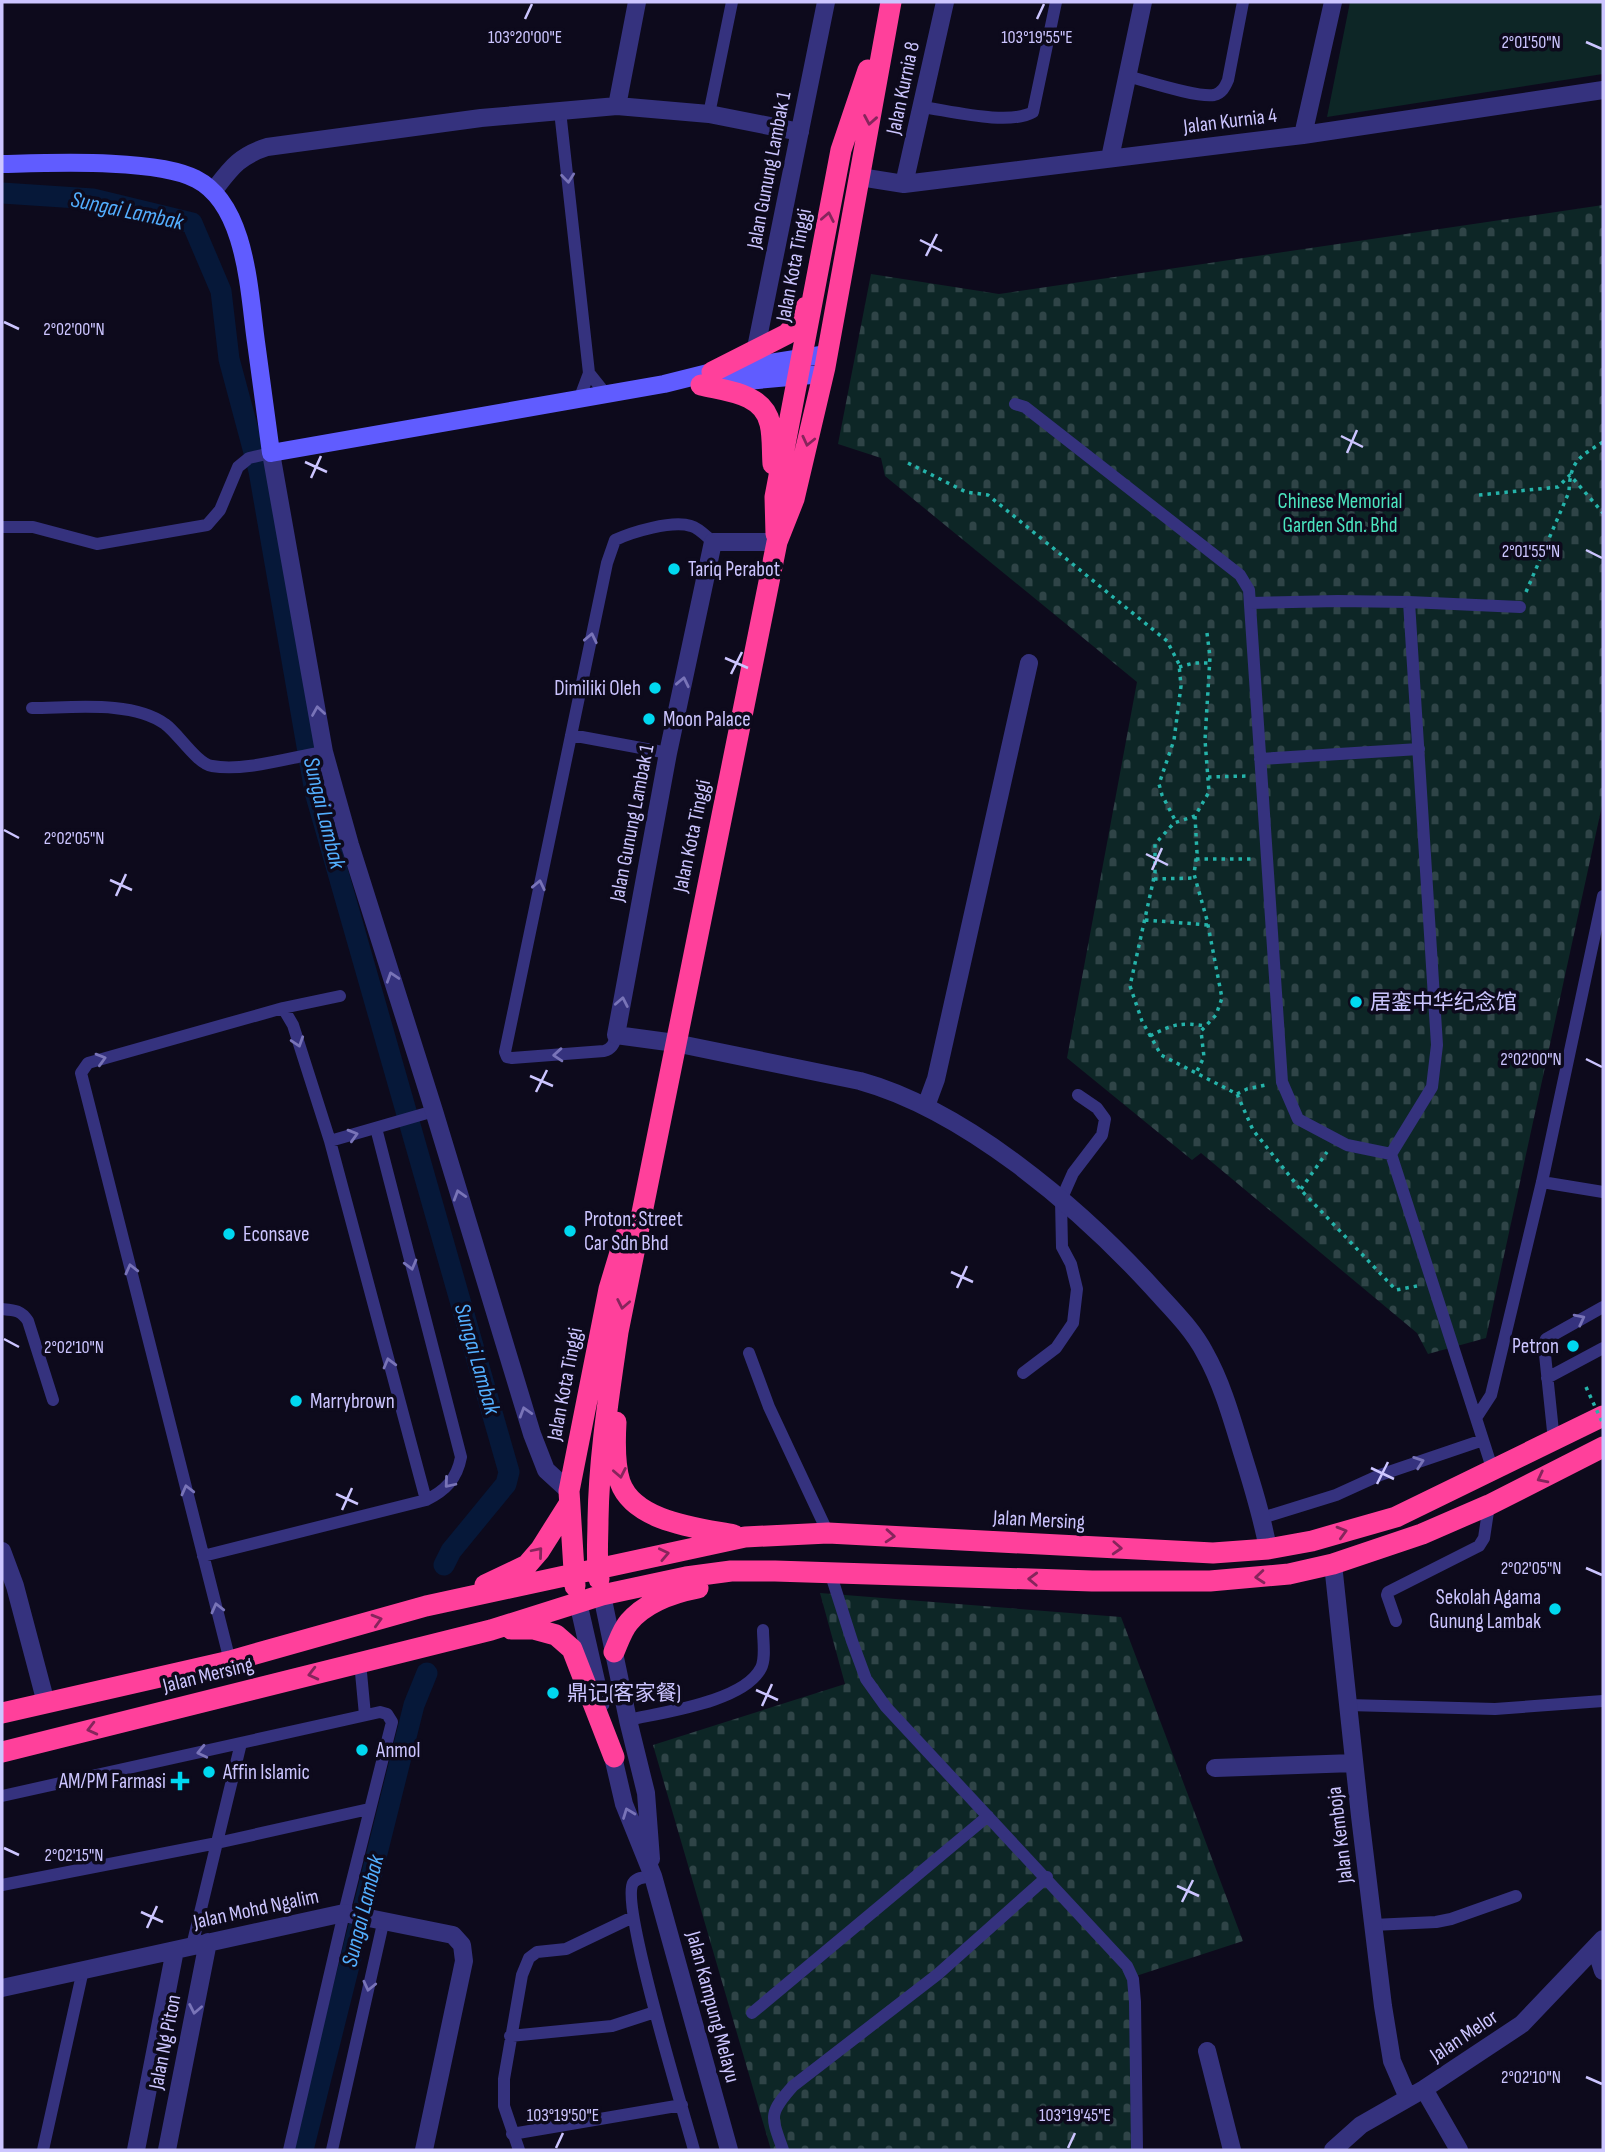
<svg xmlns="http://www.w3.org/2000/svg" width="1605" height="2152" font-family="'Sofia Sans Condensed','Noto Sans SC',sans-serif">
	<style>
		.cemetery { fill: url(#cemetery-stones) }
		.green { fill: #0d2626 }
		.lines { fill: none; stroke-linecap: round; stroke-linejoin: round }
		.canal { stroke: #061839; stroke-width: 21 }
		.path { stroke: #25b3aa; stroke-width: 3.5; stroke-dasharray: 3.5 5; stroke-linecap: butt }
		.lane { stroke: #35327e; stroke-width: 12 }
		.street { stroke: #35327e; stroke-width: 18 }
		.secondary { stroke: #605cff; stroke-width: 18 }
		.highway { stroke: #ff409b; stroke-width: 21 }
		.path-bridge { stroke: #25b3aa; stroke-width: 3.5; stroke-dasharray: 3.5 5; stroke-linecap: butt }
		.oneway { stroke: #86255c }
		.oneway2 { stroke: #7974b8 }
		.ticks { fill: none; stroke: #ccc5ff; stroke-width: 2.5 }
		.poi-dot { fill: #00d8f0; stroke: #0d0a1c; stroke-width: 2.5 }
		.labels { text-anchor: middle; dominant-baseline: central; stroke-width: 7; stroke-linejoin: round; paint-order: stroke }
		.street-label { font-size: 21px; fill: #ccc5ff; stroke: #0d0a1c }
		.park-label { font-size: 21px; fill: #4be5bf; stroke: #0d0a1c }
		.poi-label { font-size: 21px; fill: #ccc5ff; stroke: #0d0a1c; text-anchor: start }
		.water-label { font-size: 23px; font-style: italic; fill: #53afff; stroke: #0d0a1c }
		.ticks-label { font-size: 18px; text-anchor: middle; fill: #ccc5ff; stroke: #0d0a1c; stroke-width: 7; stroke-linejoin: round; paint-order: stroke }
	</style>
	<defs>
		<pattern id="cemetery-stones" width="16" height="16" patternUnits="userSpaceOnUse" patternTransform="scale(1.75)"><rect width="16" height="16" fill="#0d2626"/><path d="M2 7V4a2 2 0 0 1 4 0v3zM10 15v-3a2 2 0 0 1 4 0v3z" fill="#2f4447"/></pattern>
	</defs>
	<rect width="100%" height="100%" fill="#0d0a1c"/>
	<path class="cemetery" d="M1603 205V801L1486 1338 1428 1354 1417 1333 1201 1153 1192 1160 1067 1058 1137 682 885 476 881 458 838 444 871 274 999 294Z
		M820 1593 1121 1617 1243 1941 1136 1976 1132 2150H771L653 1745 845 1684Z"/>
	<path class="green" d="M1350 2H1603V74L1327 117Z"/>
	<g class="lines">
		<path class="canal" d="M2 193 93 199 192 223 221 291 229 359 259 471 315 792 509 1472 506 1484 451 1551 444 1565
			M303 2150 414 1705 427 1673"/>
		<path class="path" d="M908 463 966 492 988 495 1167 641 1179 664 1181 686 1174 740 1159 784 1162 795 1176 822
			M1479 495 1558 487 1570 475 1603 513
			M1526 592 1569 492C1570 461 1579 457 1603 442
			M1207 633 1210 657 1205 740 1209 792 1195 816 1174 823 1155 844V873L1130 986 1142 1021 1161 1055 1237 1094 1253 1130 1300 1189 1396 1290 1417 1286
			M1179 667 1194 663H1210
			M1208 777 1247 776
			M1195 816 1197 853 1194 874 1207 920 1222 998 1216 1015 1201 1031 1204 1057 1196 1073
			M1196 859H1251
			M1154 879 1195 878
			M1145 920 1209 925
			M1150 1036C1173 1024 1181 1022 1206 1026
			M1237 1094 1247 1089 1266 1085
			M1301 1189 1327 1152"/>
		<path class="lane" d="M1127 76C1146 81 1198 98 1214 95 1222 93 1225 87 1228 80L1243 2
			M922 107C951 111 1009 126 1033 112L1056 2
			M560 111 589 373 605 393
			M709 114 732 2
			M580 397 589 373
			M1015 404 1025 407 1240 575 1249 590 1282 1082 1298 1119 1347 1145 1391 1154
			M2 527H33L97 544 207 525 220 510 238 467 249 458 271 453
			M1409 602 1520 607
			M1250 603 1338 601 1409 602 1437 1045 1432 1087 1391 1154
			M32 708C71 708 132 700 165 724 178 733 197 764 212 766 245 772 291 757 324 752
			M571 735 668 753
			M1260 759 1419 749
			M283 1008 340 996
			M616 1035C615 1043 612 1049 604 1051L512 1058 507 1057 505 1052 607 563 615 540C632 532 672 520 691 526 699 528 707 537 713 542
			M330 1141 434 1111
			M1391 1154 1493 1471
			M1542 1182 1603 1192
			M2 1309C14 1310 21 1310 28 1321L53 1400
			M749 1353 769 1407 828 1533
			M1023 1373 1056 1348 1073 1323 1077 1289 1071 1264 1062 1247 1061 1200 1073 1173 1102 1135 1105 1119 1097 1108 1078 1095
			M1547 1378 1603 1348
			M1476 1418 1491 1395 1542 1182 1603 896
			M1554 1441 1544 1345 1546 1339 1603 1307
			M1262 1518 1336 1495 1380 1475 1483 1440
			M203 1556 426 1500C445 1491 457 1479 461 1457L376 1128
			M830 1572 852 1641 866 1679 886 1707 1127 1966 1133 1979 1135 2002 1137 2150
			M1396 1621 1387 1595 1388 1592 1479 1546 1484 1538 1489 1505
			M230 1661 81 1073 88 1063 283 1008 293 1025 330 1141 426 1500
			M360 1662 365 1715
			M1348 1705 1495 1709 1603 1701
			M628 1720C663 1712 744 1702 761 1668 766 1658 763 1641 763 1630
			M2 1796 380 1712 387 1714 392 1722 344 1913 289 2150
			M653 1876C646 1877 637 1877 633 1883 620 1905 684 2113 694 2150
			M2 1885 217 1843 369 1809
			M1373 1925 1436 1922 1451 1919 1516 1896
			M192 1946 241 1743
			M752 2013 988 1816
			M510 2036 612 2026 655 2012
			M512 2134 682 2105
			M43 2150 83 1970
			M332 2150 384 1919
			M519 2150 504 2106V2079L522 1975 529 1958 537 1952 566 1949 633 1917
			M783 2150C771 2116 768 2114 793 2086L938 1974 1047 1877"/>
		<path class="street" d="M617 106 637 2
			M1303 135 1333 2
			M1110 158 1143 2
			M860 177 904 184 1303 135 1603 90
			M904 184 945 2
			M214 190C231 168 239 156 267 147L481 118 617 106 709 114 800 132
			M756 348 826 2
			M271 453 324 752 350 845 434 1111 532 1434 546 1470 569 1491
			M777 542H713L668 753 616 1035 675 1043 860 1081C965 1110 1079 1207 1152 1287 1170 1307 1192 1328 1205 1353 1222 1383 1232 1419 1242 1452 1252 1484 1262 1516 1268 1549
			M926 1106 936 1079 1029 663
			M2 1551 15 1586 46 1703
			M1333 1564 1360 1816 1383 2006 1392 2061 1408 2098
			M602 1595 628 1720 646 1793 651 1859
			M578 1602 601 1703
			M610 1744 624 1804 653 1876 729 2150
			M1215 1768 1354 1763
			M1596 1949 1603 1971
			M2 1988 344 1913 453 1935 462 1945 464 1961 424 2150
			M1207 2051 1232 2150
			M1424 2089 1459 2150
			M136 2150 175 1950
			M167 2150 208 1942
			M1333 2150 1361 2125 1424 2089 1522 2024 1603 1939"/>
		<path class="secondary" d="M2 164C48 163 157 158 196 179 247 205 249 293 256 342 261 379 266 416 271 453L664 384 712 372 827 354
			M713 384 823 374"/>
		<path class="highway" d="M712 372 787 334 796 324 806 307
			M701 385C726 391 764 393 770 424 773 436 772 451 773 464
			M776 534 775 497 841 150 868 70
			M616 1422C615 1440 614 1464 620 1482 634 1522 698 1528 734 1535
			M599 1579C596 1560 598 1540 598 1520 599 1457 609 1395 618 1332L777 542 794 499 825 367 891 2
			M485 1585 527 1565 540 1550 569 1504
			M575 1586 569 1491 609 1289 625 1236
			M511 1629H534L556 1635 572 1649 614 1757
			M614 1652C618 1643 622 1630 629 1622 646 1602 672 1593 698 1588
			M2 1713 230 1661 426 1606 745 1537 828 1533 1213 1553 1268 1549 1312 1541 1396 1517 1603 1416
			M2 1752 491 1630 602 1595 686 1577 731 1571H775L1092 1581H1210L1289 1574 1333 1564 1422 1534 1489 1505 1603 1447"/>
		<path class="path-bridge" d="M1586 1387 1603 1424"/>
	</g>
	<defs><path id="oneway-chevron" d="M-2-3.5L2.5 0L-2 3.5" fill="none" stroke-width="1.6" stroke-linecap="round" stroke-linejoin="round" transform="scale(1.75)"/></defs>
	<g class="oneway">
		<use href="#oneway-chevron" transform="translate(870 120) rotate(100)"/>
		<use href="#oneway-chevron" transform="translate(828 217) rotate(-79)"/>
		<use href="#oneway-chevron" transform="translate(808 441) rotate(103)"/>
		<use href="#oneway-chevron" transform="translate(623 1304) rotate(101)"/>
		<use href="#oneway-chevron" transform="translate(620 1473) rotate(79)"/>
		<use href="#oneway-chevron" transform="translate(1542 1478) rotate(153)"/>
		<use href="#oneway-chevron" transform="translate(1342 1532) rotate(-16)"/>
		<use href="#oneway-chevron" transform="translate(890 1536) rotate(4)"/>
		<use href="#oneway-chevron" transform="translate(1117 1548) rotate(3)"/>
		<use href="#oneway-chevron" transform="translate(538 1552) rotate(-50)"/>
		<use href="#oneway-chevron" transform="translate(664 1554) rotate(-12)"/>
		<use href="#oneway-chevron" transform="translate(1260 1577) rotate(175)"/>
		<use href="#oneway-chevron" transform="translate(1033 1579) rotate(-178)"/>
		<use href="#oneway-chevron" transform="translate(377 1620) rotate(-16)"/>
		<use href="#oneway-chevron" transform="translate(313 1674) rotate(166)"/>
		<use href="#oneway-chevron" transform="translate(92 1729) rotate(166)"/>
	</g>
	<g class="oneway2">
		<use href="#oneway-chevron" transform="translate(568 178) rotate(84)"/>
		<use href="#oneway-chevron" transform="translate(591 638) rotate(-78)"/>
		<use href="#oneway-chevron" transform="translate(683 682) rotate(-78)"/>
		<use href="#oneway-chevron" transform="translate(318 711) rotate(-99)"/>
		<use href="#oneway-chevron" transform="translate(539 885) rotate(-78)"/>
		<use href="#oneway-chevron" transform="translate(392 977) rotate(-108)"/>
		<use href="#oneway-chevron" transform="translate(622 1002) rotate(-79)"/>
		<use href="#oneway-chevron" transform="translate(298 1042) rotate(72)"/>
		<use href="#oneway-chevron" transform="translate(558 1055) rotate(176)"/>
		<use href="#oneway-chevron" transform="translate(101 1059) rotate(-16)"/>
		<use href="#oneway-chevron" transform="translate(353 1135) rotate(-16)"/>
		<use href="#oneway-chevron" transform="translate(459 1195) rotate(-107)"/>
		<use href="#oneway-chevron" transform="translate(411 1265) rotate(75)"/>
		<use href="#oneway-chevron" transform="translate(131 1269) rotate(-104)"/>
		<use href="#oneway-chevron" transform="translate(1580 1319) rotate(-27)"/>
		<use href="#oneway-chevron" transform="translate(389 1363) rotate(-105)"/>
		<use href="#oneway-chevron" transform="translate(525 1412) rotate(-107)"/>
		<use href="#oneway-chevron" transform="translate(1419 1462) rotate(-19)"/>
		<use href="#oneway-chevron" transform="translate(449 1483) rotate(130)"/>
		<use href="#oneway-chevron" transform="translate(187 1490) rotate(-104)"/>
		<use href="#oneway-chevron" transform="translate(217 1608) rotate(-104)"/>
		<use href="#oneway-chevron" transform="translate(202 1752) rotate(167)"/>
		<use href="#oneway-chevron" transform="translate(628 1813) rotate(-111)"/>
		<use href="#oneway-chevron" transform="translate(369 1986) rotate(103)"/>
		<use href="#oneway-chevron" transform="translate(195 2009) rotate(101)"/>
	</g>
	<path class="ticks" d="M525 19 532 4M1037 19 1044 4M1586 42 1602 49M920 240 942 251M926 256 937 234M4 322 19 329M1341 436 1363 447M1347 453 1357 430M305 462 327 472M311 478 321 456M1586 550 1602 558M725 658 748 668M731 674 742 652M4 830 19 838M1146 854 1168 865M1152 870 1162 848M110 880 132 890M116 896 126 874M1586 1059 1602 1067M530 1076 553 1086M536 1092 547 1070M951 1272 973 1282M957 1288 967 1266M4 1339 19 1347M1371 1468 1394 1479M1377 1484 1388 1462M336 1494 358 1504M342 1510 352 1488M1586 1568 1602 1575M756 1690 778 1700M762 1706 772 1684M4 1848 19 1855M1177 1886 1199 1896M1182 1902 1193 1880M141 1912 163 1922M147 1928 157 1906M1586 2077 1602 2084M556 2148 563 2133M1068 2148 1075 2133"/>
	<g class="poi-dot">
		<circle cx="674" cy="569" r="7"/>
		<circle cx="655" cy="688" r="7"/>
		<circle cx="649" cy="719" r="7"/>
		<circle cx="1356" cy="1002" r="7"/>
		<circle cx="570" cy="1231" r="7"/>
		<circle cx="229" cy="1234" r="7"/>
		<circle cx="1573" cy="1346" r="7"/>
		<circle cx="296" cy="1401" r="7"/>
		<circle cx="1555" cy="1609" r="7"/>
		<circle cx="553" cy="1693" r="7"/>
		<circle cx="362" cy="1750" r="7"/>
		<circle cx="209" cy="1772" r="7"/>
		<path d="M176.5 1770.5h7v7h7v7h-7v7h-7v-7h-7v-7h7z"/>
	</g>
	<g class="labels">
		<g class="street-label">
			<text transform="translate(903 88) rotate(-78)">Jalan Kurnia 8</text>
			<text transform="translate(1230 121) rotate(-7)">Jalan Kurnia 4</text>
			<text transform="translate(769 170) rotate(-79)">Jalan Gunung Lambak 1</text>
			<text transform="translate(794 265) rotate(-79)">Jalan Kota Tinggi</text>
			<text transform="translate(632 823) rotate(-79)">Jalan Gunung Lambak 1</text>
			<text transform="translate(692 836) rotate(-78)">Jalan Kota Tinggi</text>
			<text transform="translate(565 1384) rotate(-79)">Jalan Kota Tinggi</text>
			<text transform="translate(1039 1520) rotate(3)">Jalan Mersing</text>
			<text transform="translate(208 1675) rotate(-14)">Jalan Mersing</text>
			<text transform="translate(1340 1835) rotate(-97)">Jalan Kemboja</text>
			<text transform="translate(256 1909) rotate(-12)">Jalan Mohd Ngalim</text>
			<text transform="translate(713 2007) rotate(75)">Jalan Kampung Melayu</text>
			<text transform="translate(1464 2036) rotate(-34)">Jalan Melor</text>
			<text transform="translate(165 2042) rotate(-79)">Jalan Ng Piton</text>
		</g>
		<g class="park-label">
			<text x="1340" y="501">Chinese Memorial<tspan x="1340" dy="24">Garden Sdn. Bhd</tspan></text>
		</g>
		<g class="poi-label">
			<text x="688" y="569">Tariq Perabot</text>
			<text x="641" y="688" text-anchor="end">Dimiliki Oleh</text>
			<text x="663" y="719">Moon Palace</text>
			<text x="1370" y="1002">居銮中华纪念馆</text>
			<text x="584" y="1219">Proton: Street<tspan x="584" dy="24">Car Sdn Bhd</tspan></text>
			<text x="243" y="1234">Econsave</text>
			<text x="1559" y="1346" text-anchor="end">Petron</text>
			<text x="310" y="1401">Marrybrown</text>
			<text x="1541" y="1597" text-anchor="end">Sekolah Agama<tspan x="1541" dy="24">Gunung Lambak</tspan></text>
			<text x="567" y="1693">鼎记(客家餐)</text>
			<text x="376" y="1750">Anmol</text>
			<text x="223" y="1772">Affin Islamic</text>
			<text x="166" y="1781" text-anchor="end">AM/PM Farmasi</text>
		</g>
		<g class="water-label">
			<text transform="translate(127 211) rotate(12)">Sungai Lambak</text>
			<text transform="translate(324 813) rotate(76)">Sungai Lambak</text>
			<text transform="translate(477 1359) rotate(74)">Sungai Lambak</text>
			<text transform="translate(363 1911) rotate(-76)">Sungai Lambak</text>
		</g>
	</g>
	<g class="ticks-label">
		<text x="525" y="43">103°20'00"E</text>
		<text x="1037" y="43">103°19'55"E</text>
		<text x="1531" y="48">2°01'50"N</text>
		<text x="74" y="335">2°02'00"N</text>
		<text x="1531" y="557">2°01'55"N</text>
		<text x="74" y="844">2°02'05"N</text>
		<text x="1531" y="1065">2°02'00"N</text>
		<text x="74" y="1353">2°02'10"N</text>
		<text x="1531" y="1574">2°02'05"N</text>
		<text x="74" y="1861">2°02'15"N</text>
		<text x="1531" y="2083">2°02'10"N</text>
		<text x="563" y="2121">103°19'50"E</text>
		<text x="1075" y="2121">103°19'45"E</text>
	</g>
	<rect width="1605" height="2152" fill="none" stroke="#ccc5ff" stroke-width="7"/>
</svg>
